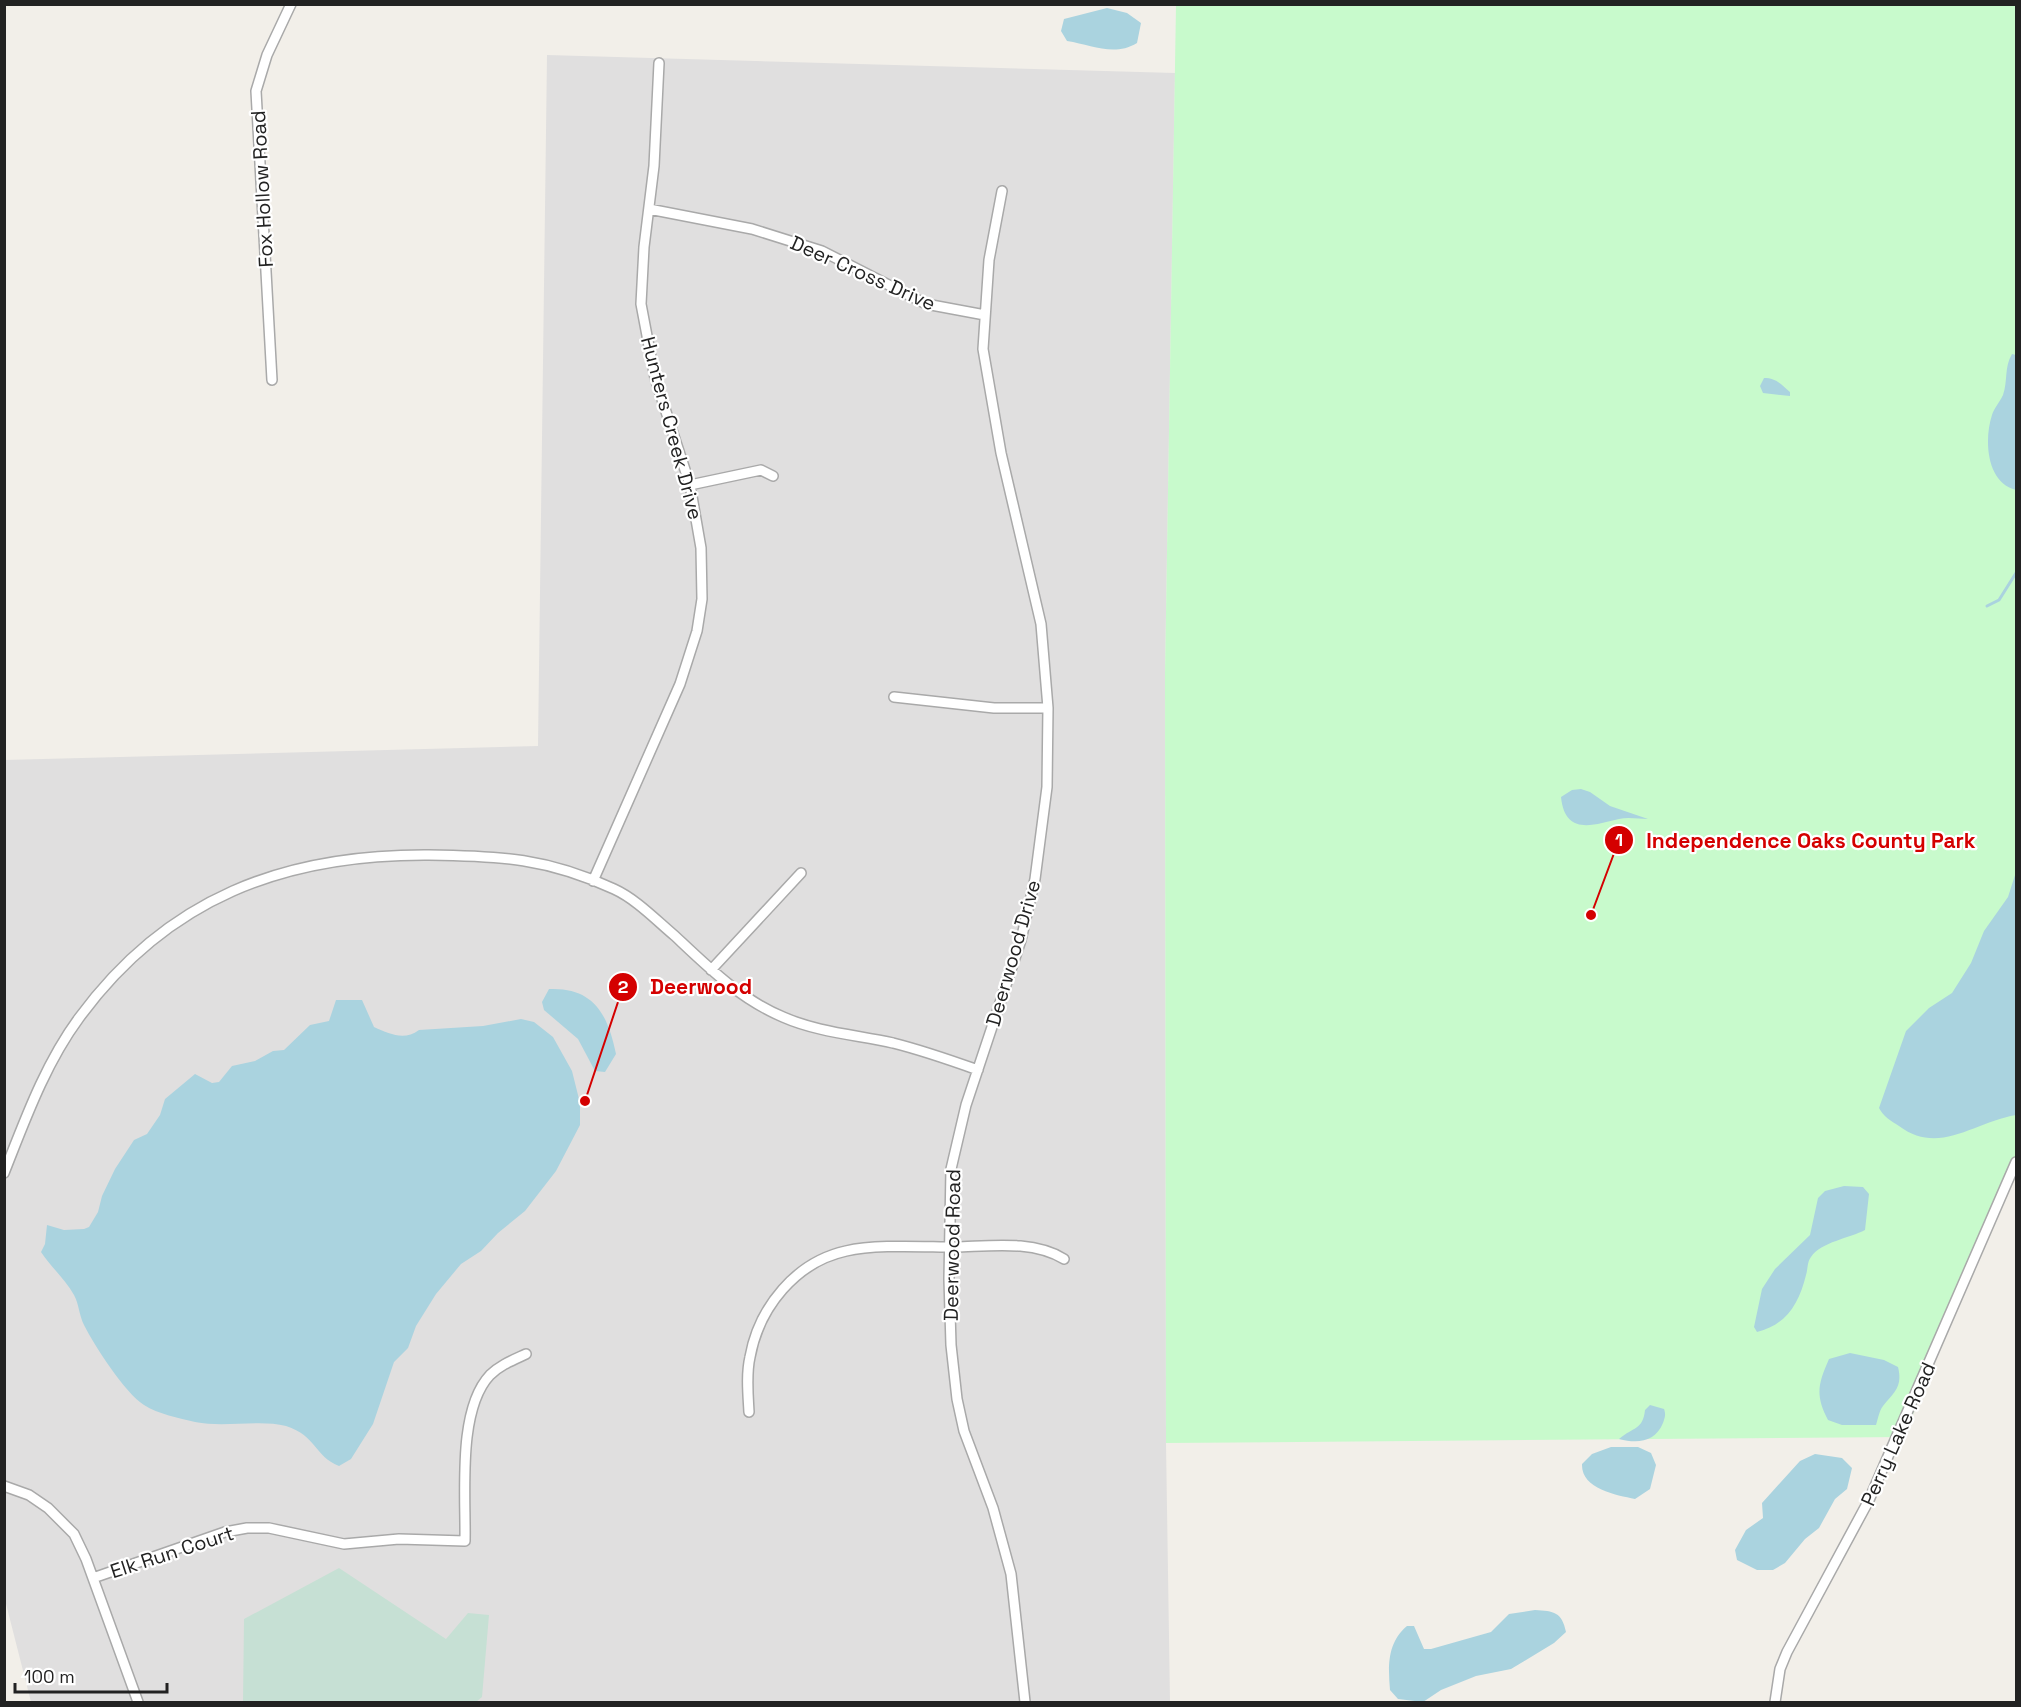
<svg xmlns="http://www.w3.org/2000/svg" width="2021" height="1707" font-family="'Space Grotesk',sans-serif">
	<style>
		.residential { fill: #e0dfdf }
		.wetland { fill: #c6e0d4 }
		.park { fill: #c8facc }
		.water { fill: #aad3df }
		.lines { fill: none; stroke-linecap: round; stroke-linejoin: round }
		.stream { stroke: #aad3df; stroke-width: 3 }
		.minor-casing { stroke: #a9a9a9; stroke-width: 12 }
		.minor { stroke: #fff; stroke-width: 9 }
		.labels { text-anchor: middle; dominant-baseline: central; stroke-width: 4.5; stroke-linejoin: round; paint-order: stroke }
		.street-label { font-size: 20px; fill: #222; stroke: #fff }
		.leader { fill: none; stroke: #d40000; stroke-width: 2 }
		.callout-dot { fill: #d40000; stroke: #fff; stroke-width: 2 }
		.mark-label { font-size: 18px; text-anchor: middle; font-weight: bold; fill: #fff }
		.callout-label { font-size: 21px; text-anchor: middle; font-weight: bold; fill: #d40000; stroke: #fff; stroke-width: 4.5; stroke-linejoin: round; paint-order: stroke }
	</style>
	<rect width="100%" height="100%" fill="#f2efe9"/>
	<path class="residential" d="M547 55 1175 73 1165 674 1166 1443 1170 1702H31L4 1596V760L538 746Z"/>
	<path class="wetland" d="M339 1568 446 1639 468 1613 489 1615 482 1697 476 1702H243L244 1619Z"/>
	<path class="park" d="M1176 5H2016V1156L1904 1437 1166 1443 1165 674Z"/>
	<path class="water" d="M1107 8 1127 13 1141 23 1137 43C1114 57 1092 45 1067 41L1061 31 1064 19Z
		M2012 354 2016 355V490C1986 483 1984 439 1992 415 1994 408 2000 402 2003 395 2008 381 2004 367 2012 354Z
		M1764 378C1776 378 1781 384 1790 392V396L1763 393 1760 386Z
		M1581 789 1590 792 1610 806 1648 819C1639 819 1628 817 1619 819 1593 825 1565 836 1561 797L1572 790Z
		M2016 872V1115C1974 1122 1939 1156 1899 1126 1891 1121 1883 1116 1879 1108L1906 1031 1929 1008 1952 993 1971 963 1984 931 2008 897Z
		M549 989C595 987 608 1016 616 1054L605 1072 595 1071 578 1039 544 1010 542 1002Z
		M336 1000H362L374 1027C390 1034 404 1041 419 1030L483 1026 521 1019 534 1022 553 1037 572 1071 580 1103V1125L556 1171 525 1211 498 1233 481 1251 461 1264 436 1294 416 1326 408 1348 394 1362 373 1424 351 1459 339 1466C314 1456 317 1436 286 1426 260 1419 225 1428 195 1422 179 1418 158 1414 144 1405 125 1393 94 1345 84 1325 79 1315 79 1304 74 1295 65 1279 51 1267 41 1252L45 1244 47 1225 64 1230 84 1229 89 1227 98 1212 102 1196 115 1169 134 1140 147 1134 160 1115 165 1099 195 1074 212 1083 219 1082 232 1066 255 1061 273 1051 284 1050 310 1025 329 1021Z
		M1844 1186 1863 1187 1869 1194 1865 1230C1850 1238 1821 1242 1811 1257 1807 1262 1808 1269 1806 1275 1799 1304 1786 1325 1757 1332L1754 1327 1762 1289 1775 1269 1810 1235 1818 1198 1825 1191Z
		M1850 1353 1884 1360 1898 1367C1903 1387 1894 1392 1883 1406 1879 1411 1878 1419 1876 1425H1842L1828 1420C1815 1395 1818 1384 1829 1359Z
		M1650 1405 1664 1409C1666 1415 1665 1417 1663 1423 1655 1442 1638 1444 1619 1439 1633 1427 1643 1430 1645 1410Z
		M1611 1447H1638L1651 1453 1656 1465 1650 1489 1635 1499C1616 1495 1581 1489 1582 1464L1592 1454Z
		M1815 1454 1842 1458 1852 1468 1847 1489 1835 1499 1819 1528 1805 1539 1785 1563 1773 1570H1757L1737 1560 1735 1550 1746 1530 1763 1518 1762 1503 1800 1461Z
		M1535 1610C1554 1611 1562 1612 1566 1632L1554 1643 1511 1669 1476 1676 1441 1690 1423 1702 1398 1699 1390 1690C1388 1666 1387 1643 1407 1626H1414L1424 1649H1431L1491 1632 1509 1614Z"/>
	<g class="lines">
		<path class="stream" d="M1987 606 1999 600 2016 573"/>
		<g class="minor-casing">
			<path id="minor" d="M1002 191 989 260 983 349 1001 453 1041 624 1048 708 1047 787 1035 879 1021 940 966 1105 951 1169 949 1279 951 1345 957 1399 964 1431 993 1508 1011 1574 1025 1702
				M649 209 752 229 822 251 926 304 985 315
				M272 380 256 91 267 55 291 4
				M690 485 761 470 773 476
				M894 697 994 708H1048
				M593 881 680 684 697 631 702 599 701 548 690 485 655 378 641 304 644 247 654 166 659 63
				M711 970 801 873
				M4 1173C25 1120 45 1064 79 1018 167 898 284 854 429 855 501 856 547 858 614 889 636 899 656 920 675 936 708 967 740 999 783 1017 817 1032 857 1035 893 1043 921 1050 950 1060 978 1070
				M749 1412C748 1394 746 1374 750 1357 759 1307 796 1262 846 1251 876 1244 924 1247 956 1247 991 1246 1033 1240 1064 1259
				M4 1486 29 1495 48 1508 74 1534 86 1559 138 1702
				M93 1578 225 1532 247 1528H269L344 1544 399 1539 465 1541C466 1495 457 1410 490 1375 500 1365 513 1360 526 1354
				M1775 1702 1780 1669 1787 1652 1869 1500 2016 1162"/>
		</g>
		<use href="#minor" class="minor"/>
	</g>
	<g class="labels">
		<g class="street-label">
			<text transform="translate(262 189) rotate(-93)">Fox Hollow Road</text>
			<text transform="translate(863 273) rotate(24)">Deer Cross Drive</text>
			<text transform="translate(672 428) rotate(75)">Hunters Creek Drive</text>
			<text transform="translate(1013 953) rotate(-74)">Deerwood Drive</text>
			<text transform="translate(952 1245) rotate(-89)">Deerwood Road</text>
			<text transform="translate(1898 1434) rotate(-66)">Perry Lake Road</text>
			<text transform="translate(172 1552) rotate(-18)">Elk Run Court</text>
		</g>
	</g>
	<path class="leader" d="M1591 915L1619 840M585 1101L623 987"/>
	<g class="callout-dot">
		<circle cx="1591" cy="915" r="6"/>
		<circle cx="585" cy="1101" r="6"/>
		<circle cx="1619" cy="840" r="15"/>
		<circle cx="623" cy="987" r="15"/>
	</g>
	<g class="mark-label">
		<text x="1619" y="846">1</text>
		<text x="623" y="993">2</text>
	</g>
	<g class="callout-label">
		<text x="1811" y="848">Independence Oaks County Park</text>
		<text x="701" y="994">Deerwood</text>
	</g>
	<rect width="2021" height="1707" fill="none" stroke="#222222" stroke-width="12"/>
	<path d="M15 1683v9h152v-9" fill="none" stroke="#222222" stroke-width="3"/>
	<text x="24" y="1683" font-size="18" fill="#222222" stroke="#ffffff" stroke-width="4.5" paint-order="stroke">100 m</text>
</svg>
